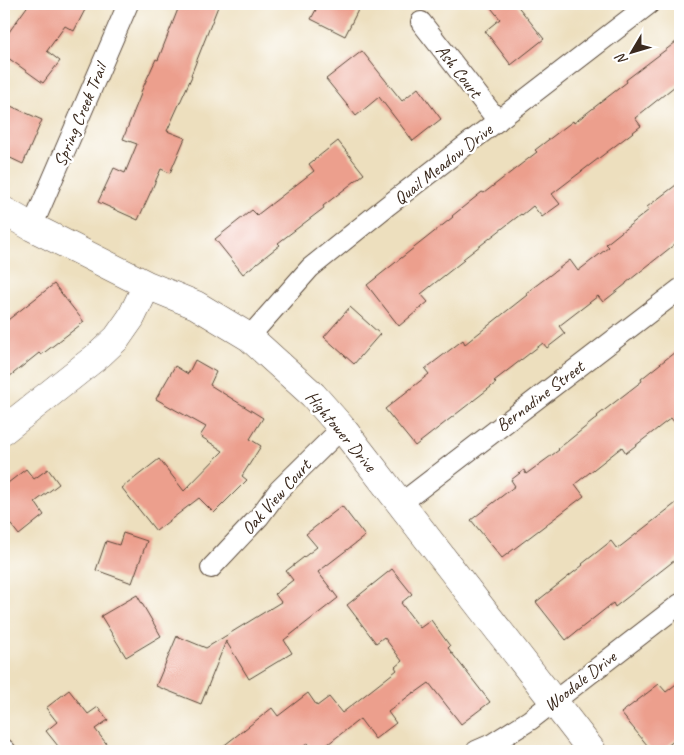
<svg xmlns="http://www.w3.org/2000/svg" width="684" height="755" font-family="Caveat,sans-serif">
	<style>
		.building { fill: #ec9f8d }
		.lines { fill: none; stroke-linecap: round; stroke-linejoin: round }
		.street-casing { stroke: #564536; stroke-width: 22 }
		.secondary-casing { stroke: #564536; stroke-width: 29 }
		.street { stroke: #fff; stroke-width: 20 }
		.secondary { stroke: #fff; stroke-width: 28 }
		.labels { text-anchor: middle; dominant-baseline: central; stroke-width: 5; stroke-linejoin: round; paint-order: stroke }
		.street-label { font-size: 18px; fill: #3b2a1e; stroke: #fff }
	</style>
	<rect width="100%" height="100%" fill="#fff"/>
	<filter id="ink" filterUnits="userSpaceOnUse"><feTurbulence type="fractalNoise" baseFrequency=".02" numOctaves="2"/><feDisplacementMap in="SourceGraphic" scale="10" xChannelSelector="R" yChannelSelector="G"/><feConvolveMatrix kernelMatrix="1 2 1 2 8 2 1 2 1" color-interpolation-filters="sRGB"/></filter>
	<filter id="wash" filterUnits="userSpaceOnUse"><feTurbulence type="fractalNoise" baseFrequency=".0096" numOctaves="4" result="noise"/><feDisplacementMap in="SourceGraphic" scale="20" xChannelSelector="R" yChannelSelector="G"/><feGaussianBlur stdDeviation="1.12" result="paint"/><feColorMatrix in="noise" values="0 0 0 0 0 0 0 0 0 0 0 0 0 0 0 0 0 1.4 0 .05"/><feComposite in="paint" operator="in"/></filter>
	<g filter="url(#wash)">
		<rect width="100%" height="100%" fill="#eddfbe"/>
		<g id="blocks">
			<path class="building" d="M29 4H88L74 31 65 26 47 51 60 61 43 83 4 55V39Z
				M180 4H219L191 75 192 76 167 131 185 138 170 173 161 169 138 220 98 202 114 168 125 173 137 144 123 139 141 94H140L156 59 158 60Z
				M319 4H361L345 36 311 19Z
				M488 4H516L544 39 511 65 485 31 500 19Z
				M680 39V82L635 118 641 126 552 194 560 204 542 217 533 206 522 215 521 214 463 259 464 260 421 294 428 302 399 326 367 285 453 217 452 216 482 192 484 193 537 152 535 150 573 121 574 123 627 82 626 80Z
				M362 51 402 101 418 88 441 119 413 141 379 97 356 116 326 79Z
				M4 103 42 120 23 164 4 155Z
				M338 141 364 174 323 206 324 208 278 243 280 245 243 274 215 239 252 210 257 215 314 171 309 164Z
				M680 182V240L626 283V284L603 302 598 296 559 326 565 334 547 348 543 343 494 381 496 383 415 446 385 409 429 374 425 369 463 340 465 344 527 295 526 293 570 260 578 271 609 247 606 244 649 210 647 207Z
				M54 284 84 322 41 355 39 353 4 381V323Z
				M350 307 380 334 354 364 324 337Z
				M680 348V430L671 418 626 453 622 447 575 484 584 496 502 558 471 520 515 486 511 480 524 470 526 474 559 450 558 449 598 417 597 416 642 381 641 379Z
				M195 360 216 372 210 385 263 418 250 439 261 446 242 476 247 480 214 513 199 498 156 531 122 488 159 459 184 491 223 451 200 436 206 427 156 399 175 366 188 374Z
				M26 469 34 479 48 469 59 484 35 502 44 515 19 535 4 516V486Z
				M680 500V556L615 607 613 603 566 640 536 602 583 565 582 564 611 541 617 549Z
				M342 506 365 536 318 572 338 598 284 640 292 653 249 679 226 641 201 704 156 686 177 636 206 648 281 602 275 594 293 580 286 571 317 547 306 534Z
				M123 533 147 541 132 583 96 570 106 541 119 545Z
				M392 569 412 594 401 603 420 628 431 620 450 646 448 648 490 702 461 724 429 683 415 693 414 692 388 712 396 723 375 739 360 719 319 751H314L308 743 298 751H217L272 708 278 716 308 693 317 706 329 697 342 713 397 670 395 667 402 661 384 637 376 643 347 605Z
				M137 595 161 636 126 657 101 616Z
				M680 681V736L661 751H652L621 713 659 684 666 692Z
				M69 690 88 714 98 707 108 720 95 729 112 751H62L46 731 57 722 46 708Z"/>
		</g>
	</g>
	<g filter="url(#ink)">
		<use href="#blocks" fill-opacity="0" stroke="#564536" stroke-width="1"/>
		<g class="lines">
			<g class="street-casing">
				<path id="street" d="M421 22 498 121
					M32 227 128 4
					M249 337 310 268 387 206 649 4
					M400 504 680 289
					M211 568 259 517 279 490 342 428
					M4 749 6 751
					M476 751 492 744 530 720 680 604"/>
			</g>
			<g class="secondary-casing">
				<path id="secondary" d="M4 211 32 227 147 285 196 305 249 337 313 395 342 428 592 751
					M4 430 100 354 117 338 131 318 147 285"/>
			</g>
			<use href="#street" class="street"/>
			<use href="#secondary" class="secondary"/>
		</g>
	</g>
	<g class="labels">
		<g class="street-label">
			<text transform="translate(459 71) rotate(52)">Ash Court</text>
			<text transform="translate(80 115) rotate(-67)">Spring Creek Trail</text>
			<text transform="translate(443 164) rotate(-38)">Quail Meadow Drive</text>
			<text transform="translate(540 396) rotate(-37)">Bernadine Street</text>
			<text transform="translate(341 431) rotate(50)">Hightower Drive</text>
			<text transform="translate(276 497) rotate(-48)">Oak View Court</text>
			<text transform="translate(580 681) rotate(-38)">Woodale Drive</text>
		</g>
	</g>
	<rect width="684" height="755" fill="none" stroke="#fff" stroke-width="20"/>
	<g transform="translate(632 52) rotate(232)" stroke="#ffffff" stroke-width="4" paint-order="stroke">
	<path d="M0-4L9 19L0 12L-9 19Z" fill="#3b2a1e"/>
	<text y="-8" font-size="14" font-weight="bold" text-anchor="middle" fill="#3b2a1e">N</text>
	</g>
</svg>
